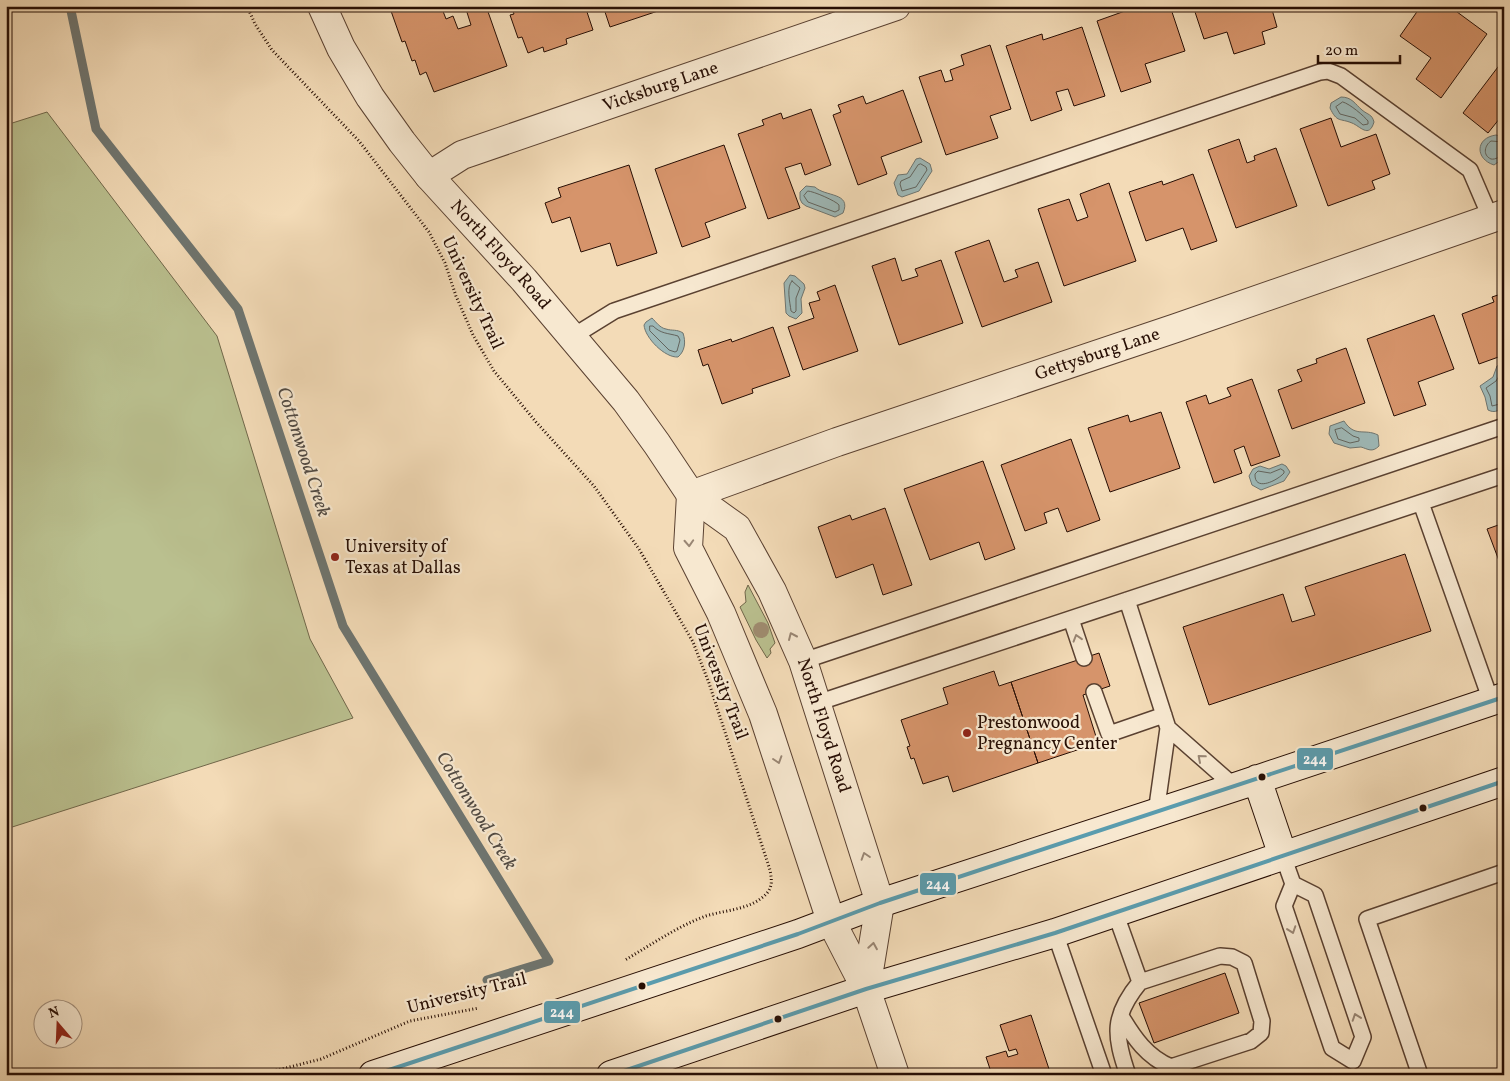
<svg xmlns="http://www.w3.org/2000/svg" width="1510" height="1081" font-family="Vollkorn,serif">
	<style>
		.green { fill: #bac08f; stroke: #70674a }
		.water { fill: #9eb9b8; stroke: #6e7570 }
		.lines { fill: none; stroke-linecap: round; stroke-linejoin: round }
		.shore { stroke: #62645e; stroke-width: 1 }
		.stream { stroke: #6e7570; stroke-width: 9 }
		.building { fill: #d6946b; stroke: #270e04 }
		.service-casing { stroke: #5a4131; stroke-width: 18 }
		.minor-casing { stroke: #5a4131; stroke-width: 30 }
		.tertiary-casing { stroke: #5a4131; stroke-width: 30 }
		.secondary-casing { stroke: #270e04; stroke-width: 30 }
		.path { stroke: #270e04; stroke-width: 3; stroke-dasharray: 1 2.5; stroke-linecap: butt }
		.service { stroke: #f7e8d0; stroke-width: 15 }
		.minor { stroke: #f7e8d0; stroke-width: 28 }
		.tertiary { stroke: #f7e8d0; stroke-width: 28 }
		.secondary { stroke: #f7e8d0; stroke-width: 28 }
		.bus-1-casing { stroke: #f7e8d0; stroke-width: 8 }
		.bus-1 { stroke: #5a9cae; stroke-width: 4 }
		.tree { fill: #9f8c70 }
		.oneway { stroke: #998674 }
		.poi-dot { fill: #8f2418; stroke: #f7e8d0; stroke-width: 2 }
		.bus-dot { fill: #270e04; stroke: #f7e8d0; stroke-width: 2 }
		.labels { text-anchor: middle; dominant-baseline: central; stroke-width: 4.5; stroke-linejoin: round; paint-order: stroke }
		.street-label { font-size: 18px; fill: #270e04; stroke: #f7e8d0 }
		.poi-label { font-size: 18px; fill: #270e04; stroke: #f7e8d0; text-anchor: start }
		.water-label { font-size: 19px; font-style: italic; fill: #514a43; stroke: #f7e8d0 }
		.line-badge { stroke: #f7e8d0; stroke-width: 2 }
		.badge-label { font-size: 14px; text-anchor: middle; font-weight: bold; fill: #fff }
	</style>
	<rect width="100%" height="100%" fill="#f3dbb7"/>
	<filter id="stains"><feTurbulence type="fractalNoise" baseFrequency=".004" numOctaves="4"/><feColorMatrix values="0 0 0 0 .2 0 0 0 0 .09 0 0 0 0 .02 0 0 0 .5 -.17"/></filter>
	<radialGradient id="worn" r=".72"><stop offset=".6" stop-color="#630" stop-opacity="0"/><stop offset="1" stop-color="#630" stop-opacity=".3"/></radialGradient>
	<path class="green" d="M47 112 217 336 310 639 353 718 6 829V125Z
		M748 585 768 623 775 643 770 649 771 653 767 658 756 640 740 607 746 602 745 592Z"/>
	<path class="water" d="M1341 97C1352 97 1355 104 1362 110 1368 115 1372 114 1374 122 1369 139 1360 126 1352 123 1340 118 1337 123 1330 108L1331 103Z
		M1496 135 1504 137V158L1494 165C1475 159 1475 138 1496 135Z
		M920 158 930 164 932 171 919 191 902 197 898 195 894 183 898 175 907 174 916 159Z
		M806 186 815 187C825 197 852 192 843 213L835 217 806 206 802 203 800 199V192Z
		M790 275 795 276 804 284 805 288 801 299 802 313 796 319 789 316 786 313 784 283Z
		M652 318C656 322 660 328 666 329 672 331 677 329 683 333 686 342 685 351 678 357 665 358 645 338 644 325L646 322Z
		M1504 363V400L1502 408C1498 411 1494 413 1488 410L1485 397 1480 386 1493 377 1497 366Z
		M1344 421C1355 438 1364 428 1378 435L1379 446C1372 453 1368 449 1361 447L1350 448 1334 443 1329 434 1330 426Z
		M1282 464 1286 466 1290 472 1284 481 1261 490 1252 485 1249 476 1253 469 1260 466 1269 469Z"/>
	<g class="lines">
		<path class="shore" d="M1343 102C1350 104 1364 116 1368 121V124L1363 125 1355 118 1340 114 1336 107Z
			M1504 142 1491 141C1485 145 1482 155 1491 159 1496 160 1499 156 1504 155
			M921 164 926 167 927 170 916 187 902 191 900 184 901 181 910 177 918 165Z
			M808 191C813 191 836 201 839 205V210L835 212 808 202 804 196Z
			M792 281 800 288 796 298V311L794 313 791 311C790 302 786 287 792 281Z
			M650 326H653C661 334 668 333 678 336L680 340 677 351 675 352 669 350 650 331Z
			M1504 368 1496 381 1486 388 1490 396 1492 406 1504 403
			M1342 428 1353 436 1359 438V441L1350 443 1338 439 1335 430Z
			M1281 469 1284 471V473C1277 481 1254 492 1255 474L1258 471 1270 473Z"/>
		<path class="stream" d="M70 6 96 129 238 309 343 626 549 961 487 980"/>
	</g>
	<path class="building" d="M403 6H441L446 19 453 16 458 29 471 25 465 6H486L507 66 434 92 426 72 420 75 415 60 412 61 405 41 402 42 391 11Z
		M511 6H585L593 30 566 39 567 44 544 52 543 47 528 53 522 37 518 38 510 15 514 14Z
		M603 6H673L610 27Z
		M1139 6H1170L1185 51 1145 64 1151 82 1121 92 1097 21Z
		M1193 6H1271L1277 27 1262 32 1265 44 1234 54 1227 32 1204 39Z
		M1421 6H1449L1487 34 1441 98 1416 79 1431 58 1400 36Z
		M1082 27 1105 96 1074 106 1068 89 1056 92 1062 110 1031 121 1006 46 1042 34 1043 40Z
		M990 45 1011 109 990 116 998 138 946 155 919 77 941 70 945 82 953 80 950 70 964 65 961 55Z
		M1504 59V113L1488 133 1463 113Z
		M903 90 922 142 881 157 887 174 858 185 833 115 841 112 838 105 863 96 866 104Z
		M811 109 831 165 805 175 801 163 785 168 800 208 768 219 738 134 764 125 762 120 781 113 783 119Z
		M1331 118 1341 147 1376 134 1390 174 1372 181 1375 189 1328 206 1300 129Z
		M1239 139 1247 163 1255 160 1254 156 1276 148 1297 206 1236 228 1208 150Z
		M724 145 746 208 705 223 710 237 682 247 655 169Z
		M629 165 657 253 617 266 610 243 581 252 570 217 552 223 545 203 561 197 558 188Z
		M1193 174 1217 241 1191 250 1183 228 1146 241 1129 192 1162 181 1163 185Z
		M1109 183 1136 261 1064 286 1038 209 1069 199 1077 221 1088 217 1080 194Z
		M989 240 1004 282 1018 277 1015 270 1038 262 1052 302 982 327 955 252Z
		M895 258 902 281 918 276 915 269 941 260 963 323 899 345 872 266Z
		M835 285 858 351 803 370 788 327 814 318 809 303 820 300 817 292Z
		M1504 293V355L1479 364 1462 314 1494 302 1492 297Z
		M1434 315 1454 369 1418 382 1426 405 1394 416 1367 339Z
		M773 327 790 376 752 389 753 393 722 404 708 364 703 366 698 350 731 339 732 342Z
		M1346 348 1365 403 1292 429 1278 390 1302 381 1297 370 1317 363 1316 359Z
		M1252 379 1280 456 1251 466 1244 446 1234 450 1242 473 1214 483 1186 402 1206 395 1209 404 1231 396 1227 388Z
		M1161 412 1180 468 1110 492 1088 428 1128 415 1130 422Z
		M1071 439 1100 520 1067 532 1058 508 1044 513 1047 523 1025 531 1001 465Z
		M983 461 1015 549 985 560 979 542 930 560 904 489Z
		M885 508 912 585 883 595 873 564 836 578 818 527 850 515 852 520Z
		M1504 523V574L1487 529Z
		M1405 554 1431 631 1209 705 1183 627 1283 594 1292 622 1315 615 1305 587Z
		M1099 653 1110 686 1083 695 1098 743 1038 763 1011 682Z
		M994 671 999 686 1011 682 1038 763 953 792 948 776 923 784 914 758 911 759 907 747 910 746 901 720 948 704 943 688Z
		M1225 973 1239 1013 1154 1043 1139 1003Z
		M1031 1015 1051 1075H992L986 1057 1006 1051 1008 1057 1018 1054 1016 1049 1009 1051 1000 1025Z"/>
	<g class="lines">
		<g class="service-casing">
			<path id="service" d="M572 337 614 311 1320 72 1328 71 1341 76 1470 170 1491 219
				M1421 503 1491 701
				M1127 600 1168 728 1156 813
				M1071 619 1084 658
				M803 661 1504 426
				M1094 692 1109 734 1164 715
				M817 703 1504 475
				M1168 728 1235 787
				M1283 856 1293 884 1284 906 1332 1048 1353 1061 1363 1037 1315 895 1293 884
				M1115 912 1140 982C1112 1016 1114 1035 1128 1075
				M1055 933 1104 1075
				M1121 1016C1134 1038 1147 1057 1171 1067L1251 1041 1261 1033 1262 1021 1244 963 1232 957 1220 956 1140 982
				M1420 1075 1367 919 1504 872"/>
		</g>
		<g class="minor-casing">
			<g id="minor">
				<path id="s1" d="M429 176 462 155 896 6"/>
				<path id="s2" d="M691 495 837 442 1176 328 1504 214"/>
			</g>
		</g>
		<g class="tertiary-casing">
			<g id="tertiary">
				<path id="s3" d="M322 6 341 48 370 97 402 142 429 176 524 280 626 401 657 444 691 495 737 528 772 591 803 661 880 903 866 989"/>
				<path d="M691 495 688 548 721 613 763 714 831 921 866 989 895 1075"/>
			</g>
		</g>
		<g class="secondary-casing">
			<path id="secondary" d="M1257 779 1283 856
				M373 1075 798 934 880 903 1235 787 1504 697
				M611 1075 866 989 1055 933 1504 781"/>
		</g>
		<path class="path" d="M247 6 255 24 272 50 359 141 429 232 445 263 456 296 473 335 494 371 536 422 594 486 639 549 693 642 709 683 770 870C772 881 773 889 763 897 747 910 725 910 706 916 676 927 651 945 625 960
			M252 1075 286 1068 321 1059 410 1021 479 1008"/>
		<use href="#service" class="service"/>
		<use href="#minor" class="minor"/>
		<use href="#tertiary" class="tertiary"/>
		<use href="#secondary" class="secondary"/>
		<g class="bus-1-casing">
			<path id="bus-1" d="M374 1075 798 934 880 903 1504 697
				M612 1075 866 989 1055 933 1504 781"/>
		</g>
		<use href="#bus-1" class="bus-1"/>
	</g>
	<circle class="tree" cx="761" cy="630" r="8"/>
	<defs><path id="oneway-chevron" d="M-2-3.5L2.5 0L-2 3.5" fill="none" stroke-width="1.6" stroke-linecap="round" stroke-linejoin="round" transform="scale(1.25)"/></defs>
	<g class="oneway">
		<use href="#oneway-chevron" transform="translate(689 543) rotate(87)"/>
		<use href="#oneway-chevron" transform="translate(792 636) rotate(-114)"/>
		<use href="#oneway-chevron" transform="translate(1077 638) rotate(-107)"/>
		<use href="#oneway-chevron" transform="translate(1201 758) rotate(-139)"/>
		<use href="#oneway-chevron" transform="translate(778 760) rotate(72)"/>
		<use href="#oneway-chevron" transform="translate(865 856) rotate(-108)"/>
		<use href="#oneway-chevron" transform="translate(1292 930) rotate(71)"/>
		<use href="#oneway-chevron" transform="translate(873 946) rotate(-81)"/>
		<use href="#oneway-chevron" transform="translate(1356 1017) rotate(-109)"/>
	</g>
	<g class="poi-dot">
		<circle cx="335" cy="557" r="5"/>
		<circle cx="967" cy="733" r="5"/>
	</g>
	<g class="bus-dot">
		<circle cx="1262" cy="777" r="4.5"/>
		<circle cx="1423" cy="808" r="4.5"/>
		<circle cx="642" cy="986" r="4.5"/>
		<circle cx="778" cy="1019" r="4.5"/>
	</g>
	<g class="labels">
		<g class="street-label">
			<text stroke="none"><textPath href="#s1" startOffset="249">Vicksburg Lane</textPath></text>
			<text stroke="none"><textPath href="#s3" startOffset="308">North Floyd Road</textPath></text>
			<text transform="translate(472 293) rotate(65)">University Trail</text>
			<text stroke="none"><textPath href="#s2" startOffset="430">Gettysburg Lane</textPath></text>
			<text transform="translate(720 682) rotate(69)">University Trail</text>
			<text stroke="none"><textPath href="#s3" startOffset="888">North Floyd Road</textPath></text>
			<text transform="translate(467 994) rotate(-14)">University Trail</text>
		</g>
		<g class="poi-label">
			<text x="345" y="547">University of<tspan x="345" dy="21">Texas at Dallas</tspan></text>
			<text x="977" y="723">Prestonwood<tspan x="977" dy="21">Pregnancy Center</tspan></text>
		</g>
		<g class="water-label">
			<text transform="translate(303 452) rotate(72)">Cottonwood Creek</text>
			<text transform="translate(476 811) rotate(58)">Cottonwood Creek</text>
		</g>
	</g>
	<g class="line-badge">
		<rect x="1296" y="747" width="38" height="24" rx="5" fill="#5a9cae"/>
		<rect x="919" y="872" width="38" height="24" rx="5" fill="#5a9cae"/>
		<rect x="543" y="1000" width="38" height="24" rx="5" fill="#5a9cae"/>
	</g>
	<g class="badge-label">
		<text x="1315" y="764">244</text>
		<text x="938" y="889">244</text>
		<text x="562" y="1017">244</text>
	</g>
	<rect width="1510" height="1081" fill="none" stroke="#f3dbb7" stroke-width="25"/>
	<rect x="8" y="8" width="1495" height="1066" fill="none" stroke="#270e04" stroke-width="2.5"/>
	<rect x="12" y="12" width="1485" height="1056" fill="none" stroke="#270e04"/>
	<g transform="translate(58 1024) rotate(341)"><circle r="24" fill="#f7e8d0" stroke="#a4917e"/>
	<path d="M0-4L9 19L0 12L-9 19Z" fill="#8f2418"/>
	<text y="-8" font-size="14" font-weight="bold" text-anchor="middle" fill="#270e04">N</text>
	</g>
	<path d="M1318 55v8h82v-8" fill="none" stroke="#270e04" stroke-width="2.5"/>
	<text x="1325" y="55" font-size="15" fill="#270e04" stroke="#f7e8d0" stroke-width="4" paint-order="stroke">20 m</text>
	<rect width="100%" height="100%" filter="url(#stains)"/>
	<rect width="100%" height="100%" fill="url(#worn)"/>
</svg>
